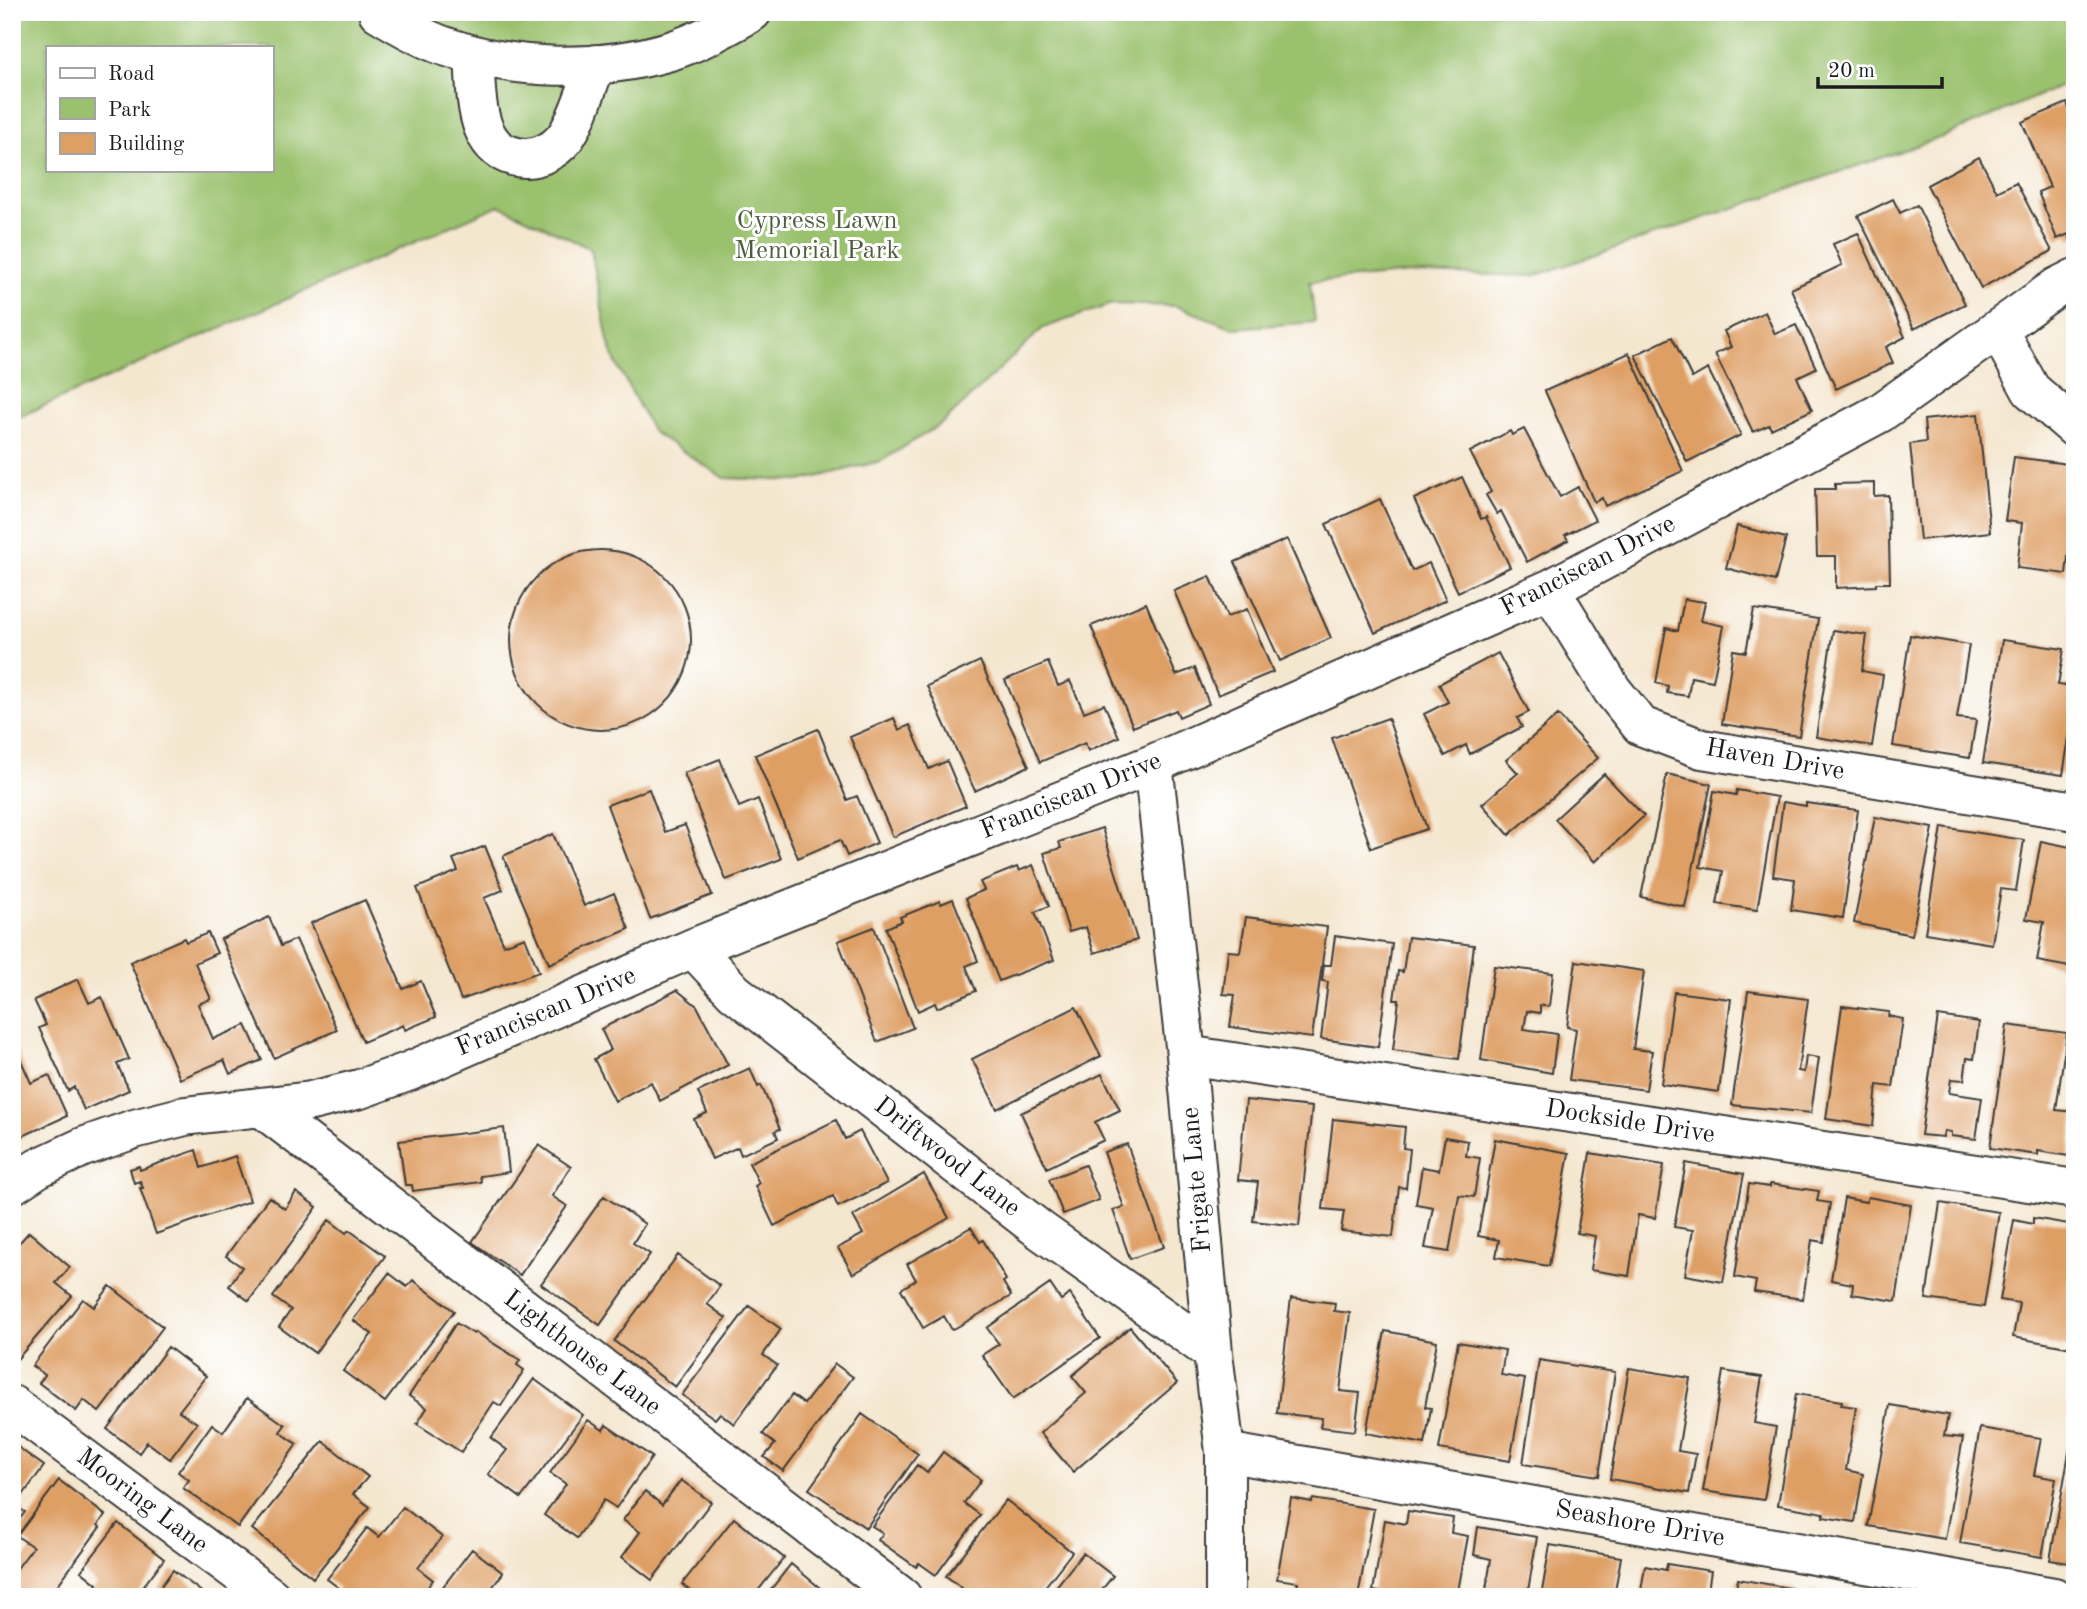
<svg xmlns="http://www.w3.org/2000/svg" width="2087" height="1609" font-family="'Old Standard TT',serif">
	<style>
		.green { fill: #9ac16d; stroke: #5b6e44; stroke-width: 2; fill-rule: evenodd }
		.building { fill: #de9f65 }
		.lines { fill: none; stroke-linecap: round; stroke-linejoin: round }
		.minor-casing { stroke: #3c3a37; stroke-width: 42 }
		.minor { stroke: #fff; stroke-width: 38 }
		.labels { text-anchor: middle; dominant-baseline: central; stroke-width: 6; stroke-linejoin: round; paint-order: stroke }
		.park-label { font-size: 26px; fill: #4e5e3c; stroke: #fff }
		.street-label { font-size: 26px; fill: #1c1c1c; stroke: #fff }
	</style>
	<rect width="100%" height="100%" fill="#fff"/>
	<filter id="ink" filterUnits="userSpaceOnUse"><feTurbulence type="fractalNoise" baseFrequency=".0143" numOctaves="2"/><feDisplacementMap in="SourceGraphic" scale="14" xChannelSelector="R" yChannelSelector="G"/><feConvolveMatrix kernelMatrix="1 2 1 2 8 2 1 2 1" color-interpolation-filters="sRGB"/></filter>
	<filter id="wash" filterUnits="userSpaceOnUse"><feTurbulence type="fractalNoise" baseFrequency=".00686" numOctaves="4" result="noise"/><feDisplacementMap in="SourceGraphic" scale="28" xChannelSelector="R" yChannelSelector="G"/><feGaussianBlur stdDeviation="1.57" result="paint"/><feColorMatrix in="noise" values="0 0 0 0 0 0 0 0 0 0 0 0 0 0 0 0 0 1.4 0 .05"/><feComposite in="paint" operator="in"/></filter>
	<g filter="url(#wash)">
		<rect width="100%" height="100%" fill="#f4e7d0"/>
		<path class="green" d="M12 12H2075V80L1945 136 1534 276 1413 273 1310 282 1315 322 1234 328 1176 306 1112 304 1043 328 944 422 881 461 800 481 724 478 653 432 616 363 608 341 591 249 499 205 12 420ZM47 47H271V170H47Z"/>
		<g id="blocks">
			<path class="building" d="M2067 103 2075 122V237L2070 239 2069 234 2057 239 2038 192 2050 187 2022 122Z
				M1979 157 1997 192 2016 182 2052 251 1981 288 1927 185Z
				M1893 199 1900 213 1917 205 1965 304 1914 329 1858 216Z
				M1858 233 1905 337 1886 347 1893 363 1836 389 1791 289 1842 265 1833 244Z
				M1765 312 1775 334 1796 325 1816 368 1797 377 1812 410 1771 429 1769 425 1753 432 1715 354 1731 347 1724 331Z
				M1672 337 1692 378 1708 369 1741 435 1687 462 1635 355Z
				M1629 353 1683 471 1605 506 1602 498 1594 502 1545 391Z
				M1978 414 1990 532 1920 540 1910 444 1926 442 1924 420Z
				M1524 429 1560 497 1578 487 1595 520 1565 535 1568 540 1527 562 1501 511 1497 514 1486 495 1491 492 1470 452 1510 431 1512 435Z
				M2014 457 2075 465V522H2072L2066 574 2017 568 2022 523 2005 521Z
				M1462 477 1481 519 1486 517 1510 567 1458 592 1414 499Z
				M1874 483V496L1888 495 1890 583H1876V586L1836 588V556H1817L1815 489H1835V484Z
				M1380 499 1412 571 1429 563 1446 600 1375 633 1326 524Z
				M1737 526 1786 538 1775 581 1726 568Z
				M1287 539 1331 638 1280 661 1235 562Z
				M511 640a90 90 0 1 1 180 0a90 90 0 1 1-180 0Z
				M1210 576 1227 617 1247 609 1273 672 1218 695 1174 591Z
				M1684 599 1705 602 1701 621 1724 626 1713 681 1691 677 1688 696 1667 693 1668 686 1656 683 1666 628 1678 631Z
				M1146 603 1176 675 1195 668 1209 704 1179 717 1176 710 1133 727 1091 626Z
				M1754 609 1818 619 1799 736 1722 724 1733 650 1746 652Z
				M1833 630 1867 635 1862 671 1883 675 1872 746 1816 737Z
				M1910 635 1969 645 1957 718 1976 720 1970 758 1893 746Z
				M2002 640 2064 649 2058 685 2075 687V699L2063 775 1983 763Z
				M1498 653 1529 712 1517 718 1522 727 1470 754 1466 745 1445 756 1424 714 1448 702 1439 684Z
				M980 661 1029 766 975 791 927 686Z
				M1048 662 1058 686 1070 681 1084 712 1104 704 1119 737 1088 751 1085 743 1040 762 1005 680Z
				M1558 715 1598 758 1509 835 1482 804 1518 773 1506 760Z
				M894 718 899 730 910 725 929 769 947 761 966 806 893 837 850 737Z
				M1388 718 1427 829 1371 848 1332 738Z
				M818 729 847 800 857 796 877 843 847 856 840 840 798 858 755 755Z
				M720 759 739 807 758 799 781 859 726 880 684 773Z
				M1604 774 1644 816 1595 862 1555 819Z
				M1667 774 1711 784 1685 907 1641 897Z
				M649 789 665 832 685 825 712 895 650 919 607 805Z
				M1737 790 1777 797 1757 910 1717 904 1723 871 1700 867 1714 791 1736 795Z
				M1783 802 1806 806V803L1858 810 1843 918 1791 910 1795 879 1773 876Z
				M1875 817 1933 828 1912 935 1854 923Z
				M1942 827 2024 840 2016 891 2001 889 1992 944 1925 933Z
				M1102 828 1137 940 1094 953 1086 927 1069 932 1044 853 1061 848 1059 842Z
				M553 834 584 906 614 893 629 929 549 964 503 856Z
				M2041 841 2075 848V968L2037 961 2044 922 2026 919Z
				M485 846 503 890 484 898 504 945 525 937 539 972 461 1000 417 888 458 871 453 859Z
				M1033 865 1049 906 1035 912 1054 960 999 981 966 898 984 890 980 882 1017 867 1019 871Z
				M953 899 978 961 966 966 976 991 937 1008 935 1003 918 1011 886 928 902 921 900 917 940 901 941 904Z
				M365 900 403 989 421 981 436 1017 405 1030 403 1025 363 1042 311 923Z
				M269 917 281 946 296 939 337 1030 274 1058 221 939Z
				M1246 917 1327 927 1312 1038 1230 1027 1235 995 1223 994 1228 951 1240 952Z
				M874 927 913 1028 877 1042 838 941Z
				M208 933 217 953 195 963 211 999 198 1004 213 1039 246 1025 262 1060 230 1074 224 1060 180 1079 130 962 184 938 186 942Z
				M1335 936 1392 944 1378 1047 1321 1039 1328 982 1322 981 1324 965H1331Z
				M1408 937 1474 945 1459 1059 1393 1050 1399 1000H1394L1398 971 1403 972Z
				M1576 961 1644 971 1633 1049 1652 1051 1646 1090 1569 1080 1576 1029 1567 1027Z
				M1494 966 1553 973 1549 1006 1540 1005V1013L1527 1011 1524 1029 1557 1034 1552 1073 1481 1060Z
				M78 979 89 1003 102 997 129 1059 117 1064 129 1090 84 1110 74 1087 68 1091 39 1028 46 1025 34 1000Z
				M677 990 697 1006 728 1065 660 1101 651 1082 615 1101 594 1059 611 1050 601 1029Z
				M1748 991 1808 999 1798 1071 1804 1072 1806 1056 1819 1058 1811 1113 1732 1105Z
				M1674 992 1731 999 1719 1092 1661 1084Z
				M1842 1006 1889 1012 1888 1016 1903 1019 1893 1087 1877 1085 1873 1126 1826 1119Z
				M1076 1007 1101 1056 997 1109 972 1059Z
				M1938 1016 1979 1022 1974 1059 1967 1058 1964 1080 1951 1079 1949 1093 1982 1098 1976 1139 1951 1136V1132L1944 1131 1943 1137 1921 1135Z
				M2007 1025 2067 1033 2056 1110 2075 1112 2069 1156 2038 1151V1155L1990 1148Z
				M12 1040 31 1083 49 1075 67 1116 12 1141Z
				M750 1068 758 1087 761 1085 780 1129 775 1131 778 1138 741 1155 738 1147 712 1159 694 1119 707 1113 698 1092Z
				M1102 1074 1120 1110 1095 1122 1104 1140 1047 1168 1021 1113Z
				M1246 1100 1312 1107 1299 1226 1253 1221 1258 1182 1238 1180Z
				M1333 1119 1405 1127 1403 1148 1410 1149 1406 1188 1399 1187 1393 1237 1341 1231 1344 1211 1323 1209Z
				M836 1120 845 1139 860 1131 887 1183 838 1207 833 1196 774 1226 755 1186 759 1183 749 1163Z
				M504 1128 509 1172 480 1176 481 1182 413 1191 412 1185H405L399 1141Z
				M1445 1137 1468 1141 1466 1156 1480 1158 1474 1197 1459 1195 1449 1252 1425 1248 1433 1207 1416 1204 1422 1167 1439 1170Z
				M1495 1139 1569 1153 1549 1266 1496 1257 1499 1240 1478 1236Z
				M1127 1144 1164 1247 1130 1259 1113 1210 1124 1207 1104 1152Z
				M539 1145 571 1167 552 1196 567 1206 520 1275 472 1242Z
				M196 1150 201 1168 235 1156 250 1201 156 1234 140 1188H143L140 1181 134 1183 130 1169 139 1166 140 1170Z
				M1590 1153 1664 1165 1655 1218 1638 1215 1629 1276 1590 1270 1595 1236 1577 1233Z
				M1686 1163 1744 1174 1723 1282 1685 1275 1693 1230 1674 1227Z
				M1085 1165 1099 1200 1063 1214 1049 1179Z
				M924 1174 949 1218 853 1274 838 1248 863 1234 853 1216Z
				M1749 1184 1770 1187V1184L1819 1191 1817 1201 1830 1203 1824 1242 1812 1240 1803 1299 1754 1292 1756 1281 1735 1277Z
				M296 1192 317 1207 249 1301 229 1286 242 1267 226 1256 269 1197 285 1209Z
				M604 1196 645 1224 633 1243 650 1254 600 1325 541 1284Z
				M1868 1197 1911 1205 1896 1301 1852 1294 1853 1284 1831 1280 1844 1198 1866 1202Z
				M1940 1203 1999 1212 1984 1307 1926 1299Z
				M2033 1218 2075 1225V1334L2072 1348 2013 1337 2019 1303 2000 1300 2014 1220 2033 1224Z
				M329 1220 346 1233 349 1230 385 1256 315 1353 279 1327 291 1310 273 1297Z
				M971 1227 980 1242 983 1240 1006 1280 1003 1282 1011 1296 952 1330 944 1316 923 1328 901 1289 916 1280 907 1264Z
				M29 1232 70 1267 56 1283 72 1296 12 1365V1251Z
				M678 1255 720 1286 707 1304 726 1318 675 1387 614 1341Z
				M389 1273 407 1287 413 1280 454 1311 385 1402 343 1371 372 1334 353 1320Z
				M1050 1284 1061 1300 1070 1294 1100 1338 1013 1399 982 1355 999 1344 987 1328Z
				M110 1286 163 1327 99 1412 84 1400 76 1411 39 1383 45 1375 32 1366 83 1299 94 1307Z
				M1291 1298 1335 1303 1334 1311 1350 1313 1340 1391 1360 1393 1355 1431 1320 1427 1322 1418 1277 1413Z
				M749 1306 781 1329 763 1355 777 1365 734 1424 720 1413 715 1419 682 1395Z
				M456 1323 474 1334 475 1332 520 1360 517 1365 524 1370 501 1406 494 1402 461 1452 417 1424 427 1408 409 1396Z
				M1130 1327 1177 1383 1073 1472 1040 1433 1086 1393 1072 1376Z
				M1385 1331 1437 1341 1425 1407 1431 1408 1425 1444 1366 1433Z
				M1458 1342 1505 1350 1501 1375 1525 1379 1510 1461 1439 1449Z
				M168 1347 206 1376 179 1411 197 1423 170 1459 147 1442 139 1453 107 1429Z
				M1539 1360 1615 1372 1599 1476 1523 1464Z
				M835 1364 853 1377 783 1471 764 1457 775 1444 763 1434 792 1395 804 1404Z
				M1629 1368 1690 1378 1678 1451 1696 1454 1689 1493 1610 1479Z
				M1723 1371 1762 1377 1754 1423 1776 1427 1764 1500 1703 1491Z
				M534 1379 583 1415 521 1498 488 1474 507 1450 491 1438Z
				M1796 1394 1842 1401 1841 1405 1856 1407 1846 1470 1863 1474 1855 1522 1823 1517 1824 1513 1778 1505Z
				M247 1398 285 1425 280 1432 297 1444 238 1527 183 1488 189 1480 178 1472 212 1424 223 1432Z
				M1890 1405 1948 1415 1944 1436 1963 1438 1945 1539 1868 1526Z
				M862 1414 918 1454 866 1528 809 1489Z
				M588 1420 603 1430 606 1425 652 1457 616 1508 604 1500 577 1538 544 1515 566 1484 550 1473Z
				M1980 1428 2041 1438 2034 1475 2056 1479 2042 1557 1960 1543Z
				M2073 1430H2075V1564L2050 1560Z
				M323 1441 368 1477 353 1494 370 1507 313 1578 252 1529Z
				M12 1443 44 1466 15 1506 25 1512 12 1529Z
				M943 1452 981 1480 964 1503 980 1515 936 1575 919 1563 916 1567 878 1540 883 1533 872 1526 917 1465 927 1473Z
				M59 1480 105 1515 98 1525 100 1527 49 1597H19L12 1592V1575L33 1547 17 1536Z
				M681 1480 711 1502 652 1580 622 1557 640 1532 623 1520 645 1491 662 1505Z
				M1291 1498 1312 1502 1313 1499 1374 1509 1358 1597H1296L1298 1582 1277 1579Z
				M1006 1500 1072 1552 1037 1597H962L958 1594 962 1588 946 1576Z
				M403 1507 442 1537 418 1568 433 1580 420 1597H333L339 1588 327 1579 367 1528 379 1537Z
				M1408 1511 1453 1518 1451 1533 1468 1536 1457 1597H1393V1594L1373 1591 1385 1520 1406 1524Z
				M734 1518 784 1558 753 1597H697L682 1584Z
				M118 1523 164 1559 135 1597H87L97 1584 81 1571Z
				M1478 1527 1537 1537 1527 1597H1485L1491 1559 1474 1555Z
				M1550 1545 1621 1557 1614 1597H1541Z
				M472 1549 503 1573 485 1597H435Z
				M1083 1553 1113 1576 1100 1592 1107 1597H1048Z
				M791 1564 831 1597H765Z
				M1667 1564 1711 1571 1707 1597H1640L1645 1566 1666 1570Z
				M173 1570 208 1597H153Z
				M1738 1579 1795 1589 1793 1597H1734Z
				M1811 1590 1841 1595V1597H1810Z"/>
		</g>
	</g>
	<g filter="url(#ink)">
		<use href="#blocks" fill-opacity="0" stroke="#3c3a37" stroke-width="2"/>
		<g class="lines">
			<g class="minor-casing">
				<path id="minor" d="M378 12C399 25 421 38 444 46 516 71 598 72 670 51 699 42 725 27 752 12
					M474 55C477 94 472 156 526 158 540 158 555 150 564 139 578 121 587 86 596 64
					M1998 330 2031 390 2075 428
					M1550 589 1612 690 1641 726 1702 749 2075 811
					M1153 764 1186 1055 1213 1353 1225 1452V1597
					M693 948 734 992 1040 1230 1213 1353
					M1186 1055 2075 1189
					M262 1108 902 1597
					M12 1185 38 1168 83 1147 134 1129 185 1116 311 1101 360 1089 410 1071 693 948 1153 764 1550 589 1880 413 2057 287 2075 278
					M12 1405 271 1597
					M1225 1452 2054 1597"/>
			</g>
			<use href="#minor" class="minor"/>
		</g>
	</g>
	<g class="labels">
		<g class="park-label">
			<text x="817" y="221">Cypress Lawn<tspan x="817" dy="30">Memorial Park</tspan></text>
		</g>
		<g class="street-label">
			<text transform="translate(1588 566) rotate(-27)">Franciscan Drive</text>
			<text transform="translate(1775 760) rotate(10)">Haven Drive</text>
			<text transform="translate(1071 796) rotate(-22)">Franciscan Drive</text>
			<text transform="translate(546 1012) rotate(-23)">Franciscan Drive</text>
			<text transform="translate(1630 1122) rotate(9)">Dockside Drive</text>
			<text transform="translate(947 1157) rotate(38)">Driftwood Lane</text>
			<text transform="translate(1197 1180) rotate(-95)">Frigate Lane</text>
			<text transform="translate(582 1353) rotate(37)">Lighthouse Lane</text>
			<text transform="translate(142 1501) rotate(37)">Mooring Lane</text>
			<text transform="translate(1640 1524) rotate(10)">Seashore Drive</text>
		</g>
	</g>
	<rect width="2087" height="1609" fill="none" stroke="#fff" stroke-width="42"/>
	<rect x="46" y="46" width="228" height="126" fill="#ffffff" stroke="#a4a4a4" stroke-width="2"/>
	<rect x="60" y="68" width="35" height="10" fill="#ffffff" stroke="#a4a4a4" stroke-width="2"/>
	<text x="108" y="80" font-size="21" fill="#1c1c1c">Road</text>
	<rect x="60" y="98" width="35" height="21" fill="#9ac16d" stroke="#a4a4a4" stroke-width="2"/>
	<text x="108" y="116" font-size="21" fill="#1c1c1c">Park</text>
	<rect x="60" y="133" width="35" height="21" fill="#de9f65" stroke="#a4a4a4" stroke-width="2"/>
	<text x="108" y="150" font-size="21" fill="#1c1c1c">Building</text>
	<path d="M1818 77v10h124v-10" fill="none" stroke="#1c1c1c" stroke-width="3.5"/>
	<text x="1828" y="77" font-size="21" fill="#1c1c1c" stroke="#ffffff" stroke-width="5" paint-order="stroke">20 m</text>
</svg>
